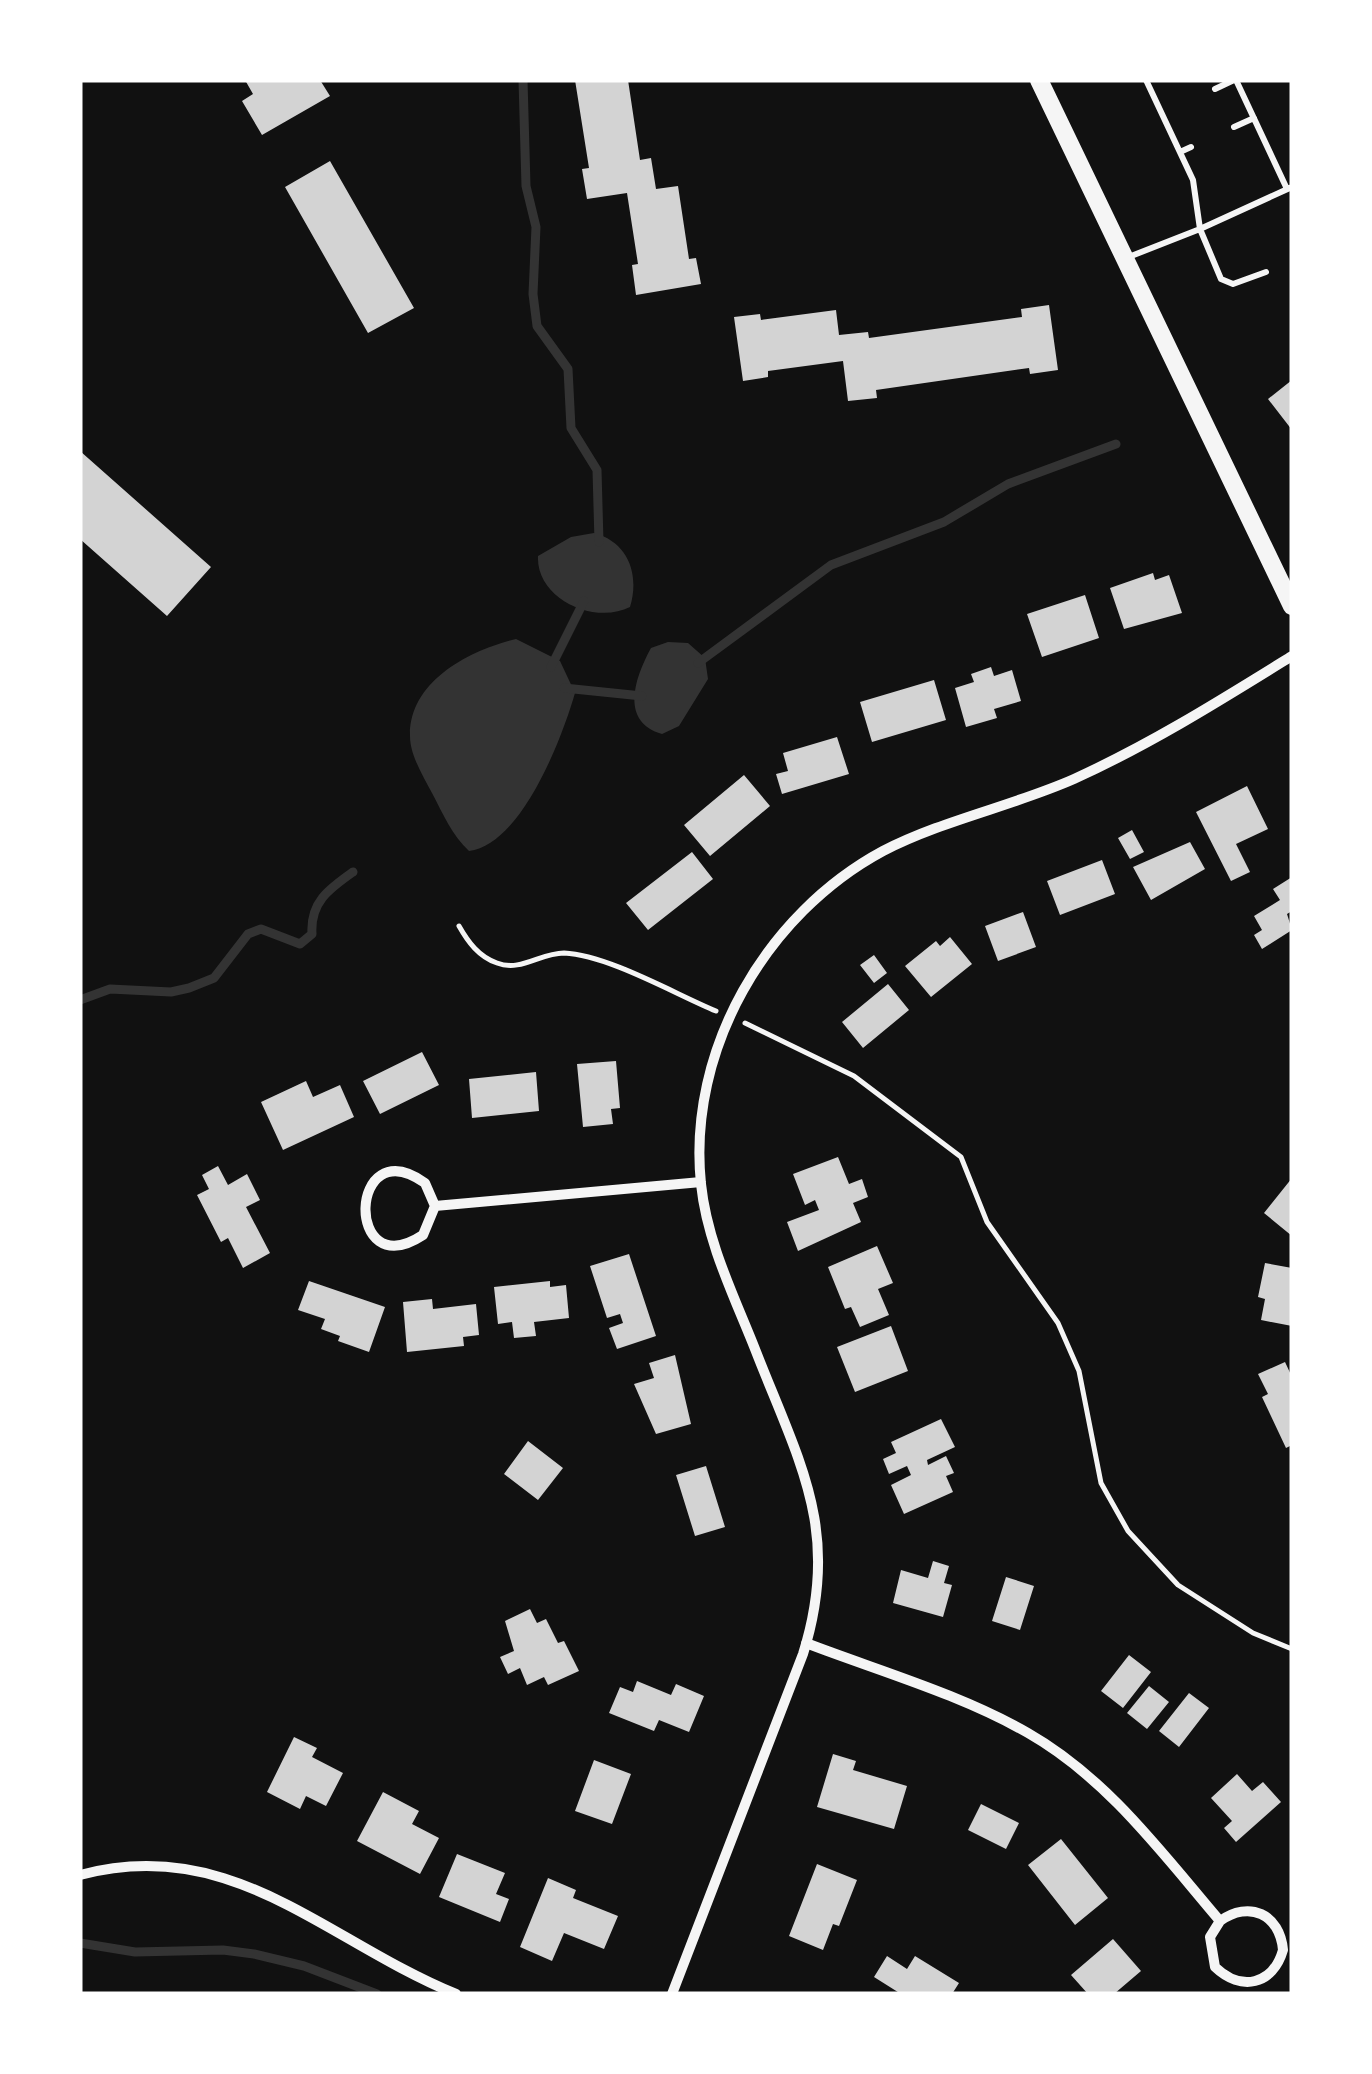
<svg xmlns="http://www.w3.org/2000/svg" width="1372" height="2074" font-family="Cabin,sans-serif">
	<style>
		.water { fill: #333 }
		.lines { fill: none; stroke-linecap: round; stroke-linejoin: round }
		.stream { stroke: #333; stroke-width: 9 }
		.building { fill: #d3d3d3 }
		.path { stroke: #f5f5f5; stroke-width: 5 }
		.service { stroke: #f5f5f5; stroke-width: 6 }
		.minor { stroke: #f5f5f5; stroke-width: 10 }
		.tertiary { stroke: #f5f5f5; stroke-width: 18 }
	</style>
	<rect width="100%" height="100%" fill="#111"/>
	<path class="water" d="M594 533C628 542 640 574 630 607 595 625 536 599 538 556L571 537Z
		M516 639 560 661 575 693C562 738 522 844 469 851 452 835 443 814 432 793 423 776 410 755 410 736 409 681 470 650 516 639Z
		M668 642 688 643 705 658 708 679 679 726 662 734C620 722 634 679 651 648Z"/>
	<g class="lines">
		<path class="stream" d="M523 80 526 186 536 227 533 294 537 326 568 369 571 428 597 470 599 542
			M698 663 831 565 944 522 1008 484 1116 444
			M551 667 584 601
			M564 688 642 696
			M80 1000 110 989 171 992 189 988 214 978 248 934 261 929 300 944 312 934C310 902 329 889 353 872
			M80 1943 135 1952 223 1950 254 1954 304 1966 377 1994"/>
	</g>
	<path class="building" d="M245 80H320L330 96 262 135 242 101 253 94Z
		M575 80H628L640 160 651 158 656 189 678 186 689 259 696 258 701 284 636 295 632 265 638 264 627 193 587 199 582 169 589 168Z
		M330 161 414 308 368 333 285 187Z
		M1049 305 1058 370 1030 374 1029 368 876 390 877 398 848 401 843 361 768 371V377L743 381 734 317 760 314 761 320 836 310 839 335 868 332 869 338 1022 317 1021 309Z
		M1292 380V430L1268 399Z
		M80 451 211 567 167 616 80 539Z
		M1153 573 1155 580 1169 575 1182 613 1124 629 1110 588Z
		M1085 595 1099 638 1042 657 1027 614Z
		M991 667 994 676 1012 670 1021 701 994 709 997 718 966 727 955 688 974 682 971 674Z
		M934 680 946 720 872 742 860 702Z
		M837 737 849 774 782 794 776 774 788 771 783 753Z
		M744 775 770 806 710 856 684 825Z
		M1247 786 1268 829 1236 844 1250 872 1231 881 1196 812Z
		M1132 830 1144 852 1130 859 1118 838Z
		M1190 842 1205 869 1151 900 1133 867Z
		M692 852 713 879 648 930 626 903Z
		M1102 860 1115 894 1060 915 1047 881Z
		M1292 877V911L1287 914 1292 930 1262 949 1254 935 1262 930 1254 916 1280 900 1273 889Z
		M1023 912 1036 947 998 961 985 926Z
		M950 937 972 964 931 997 905 966 936 941 940 946Z
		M874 955 887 973 874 983 860 965Z
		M888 984 909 1010 863 1048 842 1022Z
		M422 1052 439 1085 380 1114 363 1081Z
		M616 1061 620 1108 611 1109 613 1124 583 1127 577 1064Z
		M536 1072 539 1111 472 1118 469 1079Z
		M306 1081 313 1097 340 1085 354 1117 283 1150 261 1102Z
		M838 1157 849 1184 862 1179 868 1197 853 1203 861 1222 798 1251 787 1222 819 1210 815 1200 805 1205 793 1174Z
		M218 1166 228 1185 247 1174 260 1200 246 1207 270 1253 243 1268 228 1238 221 1242 197 1195 209 1189 202 1175Z
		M1292 1178V1236L1264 1213Z
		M877 1246 893 1283 878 1289 889 1315 860 1327 851 1307 845 1309 828 1267Z
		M629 1254 656 1336 617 1349 609 1328 623 1323 620 1314 607 1318 590 1266Z
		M1265 1263 1292 1268V1326L1261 1320 1265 1299 1258 1297Z
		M309 1281 385 1307 369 1352 338 1341 340 1336 321 1329 325 1319 298 1310Z
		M550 1281V1287L566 1285 569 1318 534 1322 536 1336 514 1338 512 1322 498 1324 494 1287Z
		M432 1299 433 1309 476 1304 479 1335 463 1337 464 1346 407 1352 403 1302Z
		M891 1326 908 1371 855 1392 837 1347Z
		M675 1355 691 1424 656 1434 634 1384 654 1378 649 1363Z
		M1285 1362 1292 1377V1445L1286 1448 1262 1397 1268 1394 1258 1374Z
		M941 1419 955 1447 927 1460 928 1465 946 1456 954 1473 946 1476 953 1492 904 1514 891 1485 911 1475 907 1466 889 1474 883 1459 896 1453 891 1442Z
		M528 1441 563 1468 538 1500 504 1474Z
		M706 1466 725 1527 695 1536 676 1475Z
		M933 1561 949 1566 944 1583 952 1585 943 1617 893 1603 901 1570 928 1578Z
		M1006 1577 1034 1586 1020 1630 992 1621Z
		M530 1609 537 1623 546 1619 558 1643 564 1641 579 1671 548 1685 544 1677 527 1685 520 1668 508 1674 500 1657 514 1651 505 1621Z
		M1129 1655 1151 1672 1123 1708 1101 1691Z
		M637 1681 671 1695 676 1684 704 1696 689 1732 659 1720 654 1731 609 1713 620 1687 633 1692Z
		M1149 1686 1169 1702 1147 1729 1127 1713Z
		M1189 1693 1209 1708 1179 1747 1159 1731Z
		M294 1737 317 1748 312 1757 343 1773 326 1806 306 1796 300 1809 267 1792Z
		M833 1754 856 1761 853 1770 907 1786 894 1829 817 1807Z
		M594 1760 631 1774 612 1824 575 1811Z
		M1237 1774 1252 1791 1263 1782 1281 1802 1236 1842 1224 1828 1232 1821 1211 1798Z
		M383 1792 419 1811 412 1824 439 1838 420 1874 357 1841Z
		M981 1804 1019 1823 1006 1849 968 1830Z
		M1061 1839 1108 1898 1075 1925 1028 1865Z
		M457 1854 505 1873 496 1894 509 1899 500 1922 439 1897Z
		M817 1864 857 1880 839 1926 833 1924 823 1950 789 1936Z
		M548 1878 576 1890 573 1898 618 1916 604 1949 564 1933 552 1961 520 1947Z
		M1113 1939 1141 1971 1114 1994H1088L1071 1975Z
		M887 1956 907 1969 915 1956 959 1983 952 1994H901L874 1977Z"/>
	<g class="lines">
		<path class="path" d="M459 926C468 942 479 957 497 963 521 972 540 953 564 953 608 955 675 994 716 1011
			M745 1023 854 1076 961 1157 987 1222 1058 1323 1079 1371 1101 1483 1128 1531 1178 1585 1253 1633 1292 1649"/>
		<path class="service" d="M1236 80 1287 189
			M1215 89 1234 80
			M1234 127 1254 118
			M1180 152 1191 147
			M1126 258 1200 229 1193 180 1146 80
			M1266 272 1233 284 1221 279 1200 229 1292 187"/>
		<path class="minor" d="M435 1206 425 1183C348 1128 344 1287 423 1235L435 1206 701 1182
			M806 1643C879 1671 960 1694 1028 1733 1107 1778 1162 1853 1220 1921 1249 1900 1280 1914 1283 1950 1273 1985 1241 1992 1215 1967L1210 1937 1220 1921
			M80 1875C232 1834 326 1941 456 1994
			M672 1994 803 1654C842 1531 799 1462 755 1349 734 1296 707 1242 701 1184 687 1050 766 914 883 851 943 820 1013 806 1074 779 1151 744 1221 700 1292 656"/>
		<path class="tertiary" d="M1039 80 1292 606"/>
	</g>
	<rect width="1372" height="2074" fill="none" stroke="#ffffff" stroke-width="165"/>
</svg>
